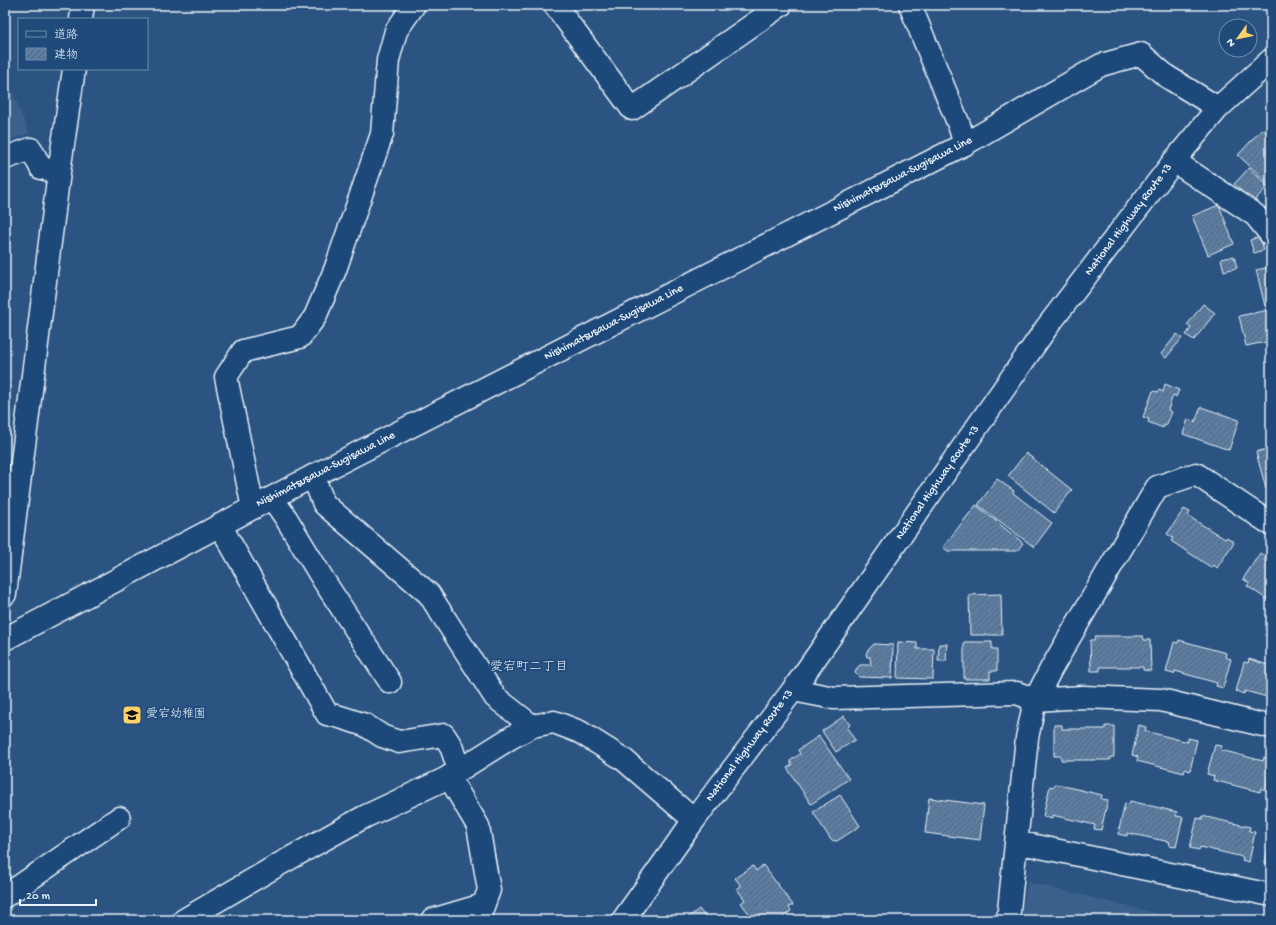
<svg xmlns="http://www.w3.org/2000/svg" width="1276" height="925" font-family="'Gochi Hand','Klee One',sans-serif">
	<style>
		.built { fill: #3a608b }
		.building { fill: url(#building-hatch); stroke: #e8f1f8 }
		.lines { fill: none; stroke-linecap: round; stroke-linejoin: round }
		.minor-casing { stroke: #e8f1f8; stroke-width: 25 }
		.major-casing { stroke: #e8f1f8; stroke-width: 25 }
		.highway-casing { stroke: #e8f1f8; stroke-width: 25 }
		.minor { stroke: #1f4a7a; stroke-width: 22 }
		.major { stroke: #1f4a7a; stroke-width: 22 }
		.highway { stroke: #1f4a7a; stroke-width: 22 }
		.labels { text-anchor: middle; dominant-baseline: central; stroke-width: 3.5; stroke-linejoin: round; paint-order: stroke }
		.street-label { font-size: 12px; fill: #e8f1f8; stroke: #1f4a7a }
		.poi-label { font-size: 12px; fill: #e8f1f8; stroke: #1f4a7a; text-anchor: start }
		.neighbourhood-label { font-size: 13px; fill: #e8f1f8; stroke: #1f4a7a }
	</style>
	<defs>
		<pattern id="building-hatch" width="6" height="6" patternUnits="userSpaceOnUse"><rect width="6" height="6" fill="#5d7da1"/><path d="M-1 1l2-2M0 6l6-6M5 7l2-2" fill="none" stroke="#53657a"/></pattern>
	</defs>
	<rect width="100%" height="100%" fill="#2b5482"/>
	<filter id="ink" filterUnits="userSpaceOnUse"><feTurbulence type="fractalNoise" baseFrequency=".025" numOctaves="2"/><feDisplacementMap in="SourceGraphic" scale="8" xChannelSelector="R" yChannelSelector="G"/><feConvolveMatrix kernelMatrix="1 2 1 2 8 2 1 2 1" color-interpolation-filters="sRGB"/></filter>
	<g filter="url(#ink)">
		<path class="built" d="M5 73 29 133 5 142Z
			M1028 882 1184 920H1020Z"/>
		<path class="building" d="M1262 129 1271 137V140L1269 142 1271 144V186L1238 155Z
			M1249 168 1268 186 1253 202 1234 184Z
			M1271 204V220L1264 208Z
			M1219 205 1234 244 1208 255 1192 216Z
			M1260 237 1264 250 1254 253 1250 240Z
			M1234 256 1237 268 1224 271 1221 259Z
			M1271 267V304L1265 306 1256 270Z
			M1203 304 1215 313 1194 340 1186 335 1191 328 1187 325Z
			M1268 310V313L1271 312V341L1246 346 1239 316Z
			M1177 334 1182 338 1166 358 1161 354Z
			M1165 384 1179 390 1176 397 1173 395 1168 410 1172 412 1166 426 1164 425 1163 428 1148 422 1149 419 1143 417 1153 391 1158 392 1159 390 1163 392Z
			M1201 407 1239 420 1229 450 1183 434 1188 419 1195 422Z
			M1271 448V487L1266 489 1256 452Z
			M1026 453 1072 490 1054 513 1008 476Z
			M997 479 1014 491 1013 493 1052 523 1034 547 978 505Z
			M976 505 1023 543 1017 551H948L943 547Z
			M1184 509 1190 512 1188 516 1225 539 1227 537 1234 542 1217 568 1214 565 1212 568 1171 541 1173 538 1167 534Z
			M1260 553 1266 557 1264 561 1271 565V602L1247 586 1249 583 1243 579Z
			M1001 594 1002 635H970L969 595Z
			M1095 636H1143L1144 640H1150L1151 671 1143 670V667H1100V671H1091L1090 640H1094Z
			M1179 640 1226 653 1225 657 1231 659 1223 688 1216 686 1217 683 1175 671 1174 674 1166 672 1174 642 1178 643Z
			M898 642 917 643V649H934L933 679 897 678Z
			M964 642H992V649H997V671H990V679H964Z
			M874 644 893 645 892 678 859 677 855 673 857 668 860 665H871L870 657H867L866 654 868 650Z
			M939 644H947L946 661H938Z
			M1249 659 1271 666V698L1245 691 1244 694 1236 691 1244 662 1248 663Z
			M844 716 850 725 847 728 855 740 836 752 822 731Z
			M1054 725H1062V729H1105V726H1114V757H1110V760H1061V756H1054Z
			M1139 725 1146 727 1145 731 1188 742V738L1197 740 1190 771 1185 769 1184 773 1137 761 1138 757 1132 755Z
			M819 736 849 779 811 804 787 768 792 765 790 761 800 754 798 750Z
			M1215 745 1222 746 1221 750 1263 761 1264 757 1271 759V767L1265 790 1261 788 1260 792 1213 780 1214 776 1207 774Z
			M1055 784 1102 795 1101 799 1108 800 1101 830 1094 829 1095 825 1052 815V819L1043 816 1050 786 1054 787Z
			M840 795 860 826 837 841 831 840 813 812Z
			M929 798 984 805 980 840 925 833Z
			M1130 801 1177 812 1176 816 1183 817 1176 847 1169 846 1170 842 1127 833V836L1118 834 1125 803 1129 804Z
			M1202 816 1250 827 1249 831 1255 832 1249 862 1242 860 1243 857 1200 847 1199 850 1190 848 1197 818 1202 819Z
			M1271 834V865L1265 863Z
			M763 865 793 905 789 907 791 911 780 919 779 918 775 920H754L741 903 745 900 737 889 741 886 735 878 753 866 756 871Z
			M699 909 708 920H685Z"/>
		<g class="lines">
			<g class="minor-casing">
				<path id="minor" d="M555 5 632 109 781 5
					M910 5 959 125 965 144
					M81 19 83 5
					M5 158 31 149 41 168 59 172
					M1174 161 1255 215 1271 235
					M313 476 324 504 429 594 495 697 532 726
					M272 498 286 518 324 581 390 682
					M253 508 226 377 243 351 300 337 315 317 335 270 382 134 388 60 396 31 414 5
					M220 525 327 714 340 717 365 725 382 736 399 742 444 735 451 746 459 770
					M5 594 59 172 74 69
					M793 690 834 698 1017 693 1035 700 1027 738 1008 920
					M1035 700 1051 669 1157 487 1196 474 1271 524
					M1035 700 1083 697 1161 700 1271 727
					M449 777 478 826 489 890 478 920
					M1016 842 1271 895
					M5 896 119 818
					M184 920 278 865 364 817 445 779 512 737 532 726 554 722 580 732 623 759 694 820
					M432 920 483 905"/>
			</g>
			<g class="major-casing">
				<path id="major" d="M5 639 313 476 965 144 1101 65 1141 54 1166 76 1218 108"/>
			</g>
			<g class="highway-casing">
				<path id="highway" d="M623 920 694 820 793 690 1047 327 1174 161 1218 108 1271 60"/>
			</g>
			<use href="#minor" class="minor"/>
			<use href="#major" class="major"/>
			<use href="#highway" class="highway"/>
		</g>
	</g>
	<defs>
		<g id="school-square" transform="scale(1)"><rect x="-9" y="-9" width="18" height="18" rx="4" fill="#ffd166" stroke="#1f4a7a"/><path d="M0-5L7-2L0 1L-7-2ZM-4 1L0 2.5L4 1V4Q0 6-4 4Z" fill="#111"/></g>
	</defs>
	<g fill-rule="evenodd">
		<use href="#school-square" x="132" y="715"/>
	</g>
	<g class="labels">
		<g class="street-label">
			<text transform="translate(903 175) rotate(-27)">Nishimatsusawa-Sugisawa Line</text>
			<text transform="translate(1129 220) rotate(-53)">National Highway Route 13</text>
			<text transform="translate(614 323) rotate(-27)">Nishimatsusawa-Sugisawa Line</text>
			<text transform="translate(326 470) rotate(-27)">Nishimatsusawa-Sugisawa Line</text>
			<text transform="translate(938 483) rotate(-55)">National Highway Route 13</text>
			<text transform="translate(750 746) rotate(-53)">National Highway Route 13</text>
		</g>
		<g class="poi-label">
			<text x="146" y="715">愛宕幼稚園</text>
		</g>
		<g class="neighbourhood-label">
			<text x="529" y="667">愛宕町二丁目</text>
		</g>
	</g>
	<rect width="1276" height="925" fill="none" stroke="#1f4a7a" stroke-width="20"/>
	<rect x="10" y="10" width="1256" height="905" fill="none" stroke="#e8f1f8" stroke-width="1.5" filter="url(#ink)"/>
	<rect x="18" y="18" width="130" height="52" fill="#1f4a7a" stroke="#6f8dac"/>
	<rect x="26" y="31" width="20" height="6" fill="#1f4a7a" stroke="#6f8dac"/>
	<text x="54" y="38" font-size="12" fill="#e8f1f8">道路</text>
	<rect x="26" y="48" width="20" height="12" fill="url(#building-hatch)" stroke="#6f8dac"/>
	<text x="54" y="58" font-size="12" fill="#e8f1f8">建物</text>
	<g transform="translate(1238 38) rotate(237)"><circle r="19" fill="#1f4a7a" stroke="#6f8dac"/>
	<path d="M0-3L7 15L0 10L-7 15Z" fill="#ffd166"/>
	<text y="-6" font-size="11" font-weight="bold" text-anchor="middle" fill="#e8f1f8">N</text>
	</g>
	<path d="M20 899v6h76v-6" fill="none" stroke="#e8f1f8" stroke-width="2"/>
	<text x="26" y="899" font-size="12" fill="#e8f1f8" stroke="#1f4a7a" stroke-width="3" paint-order="stroke">20 m</text>
</svg>
